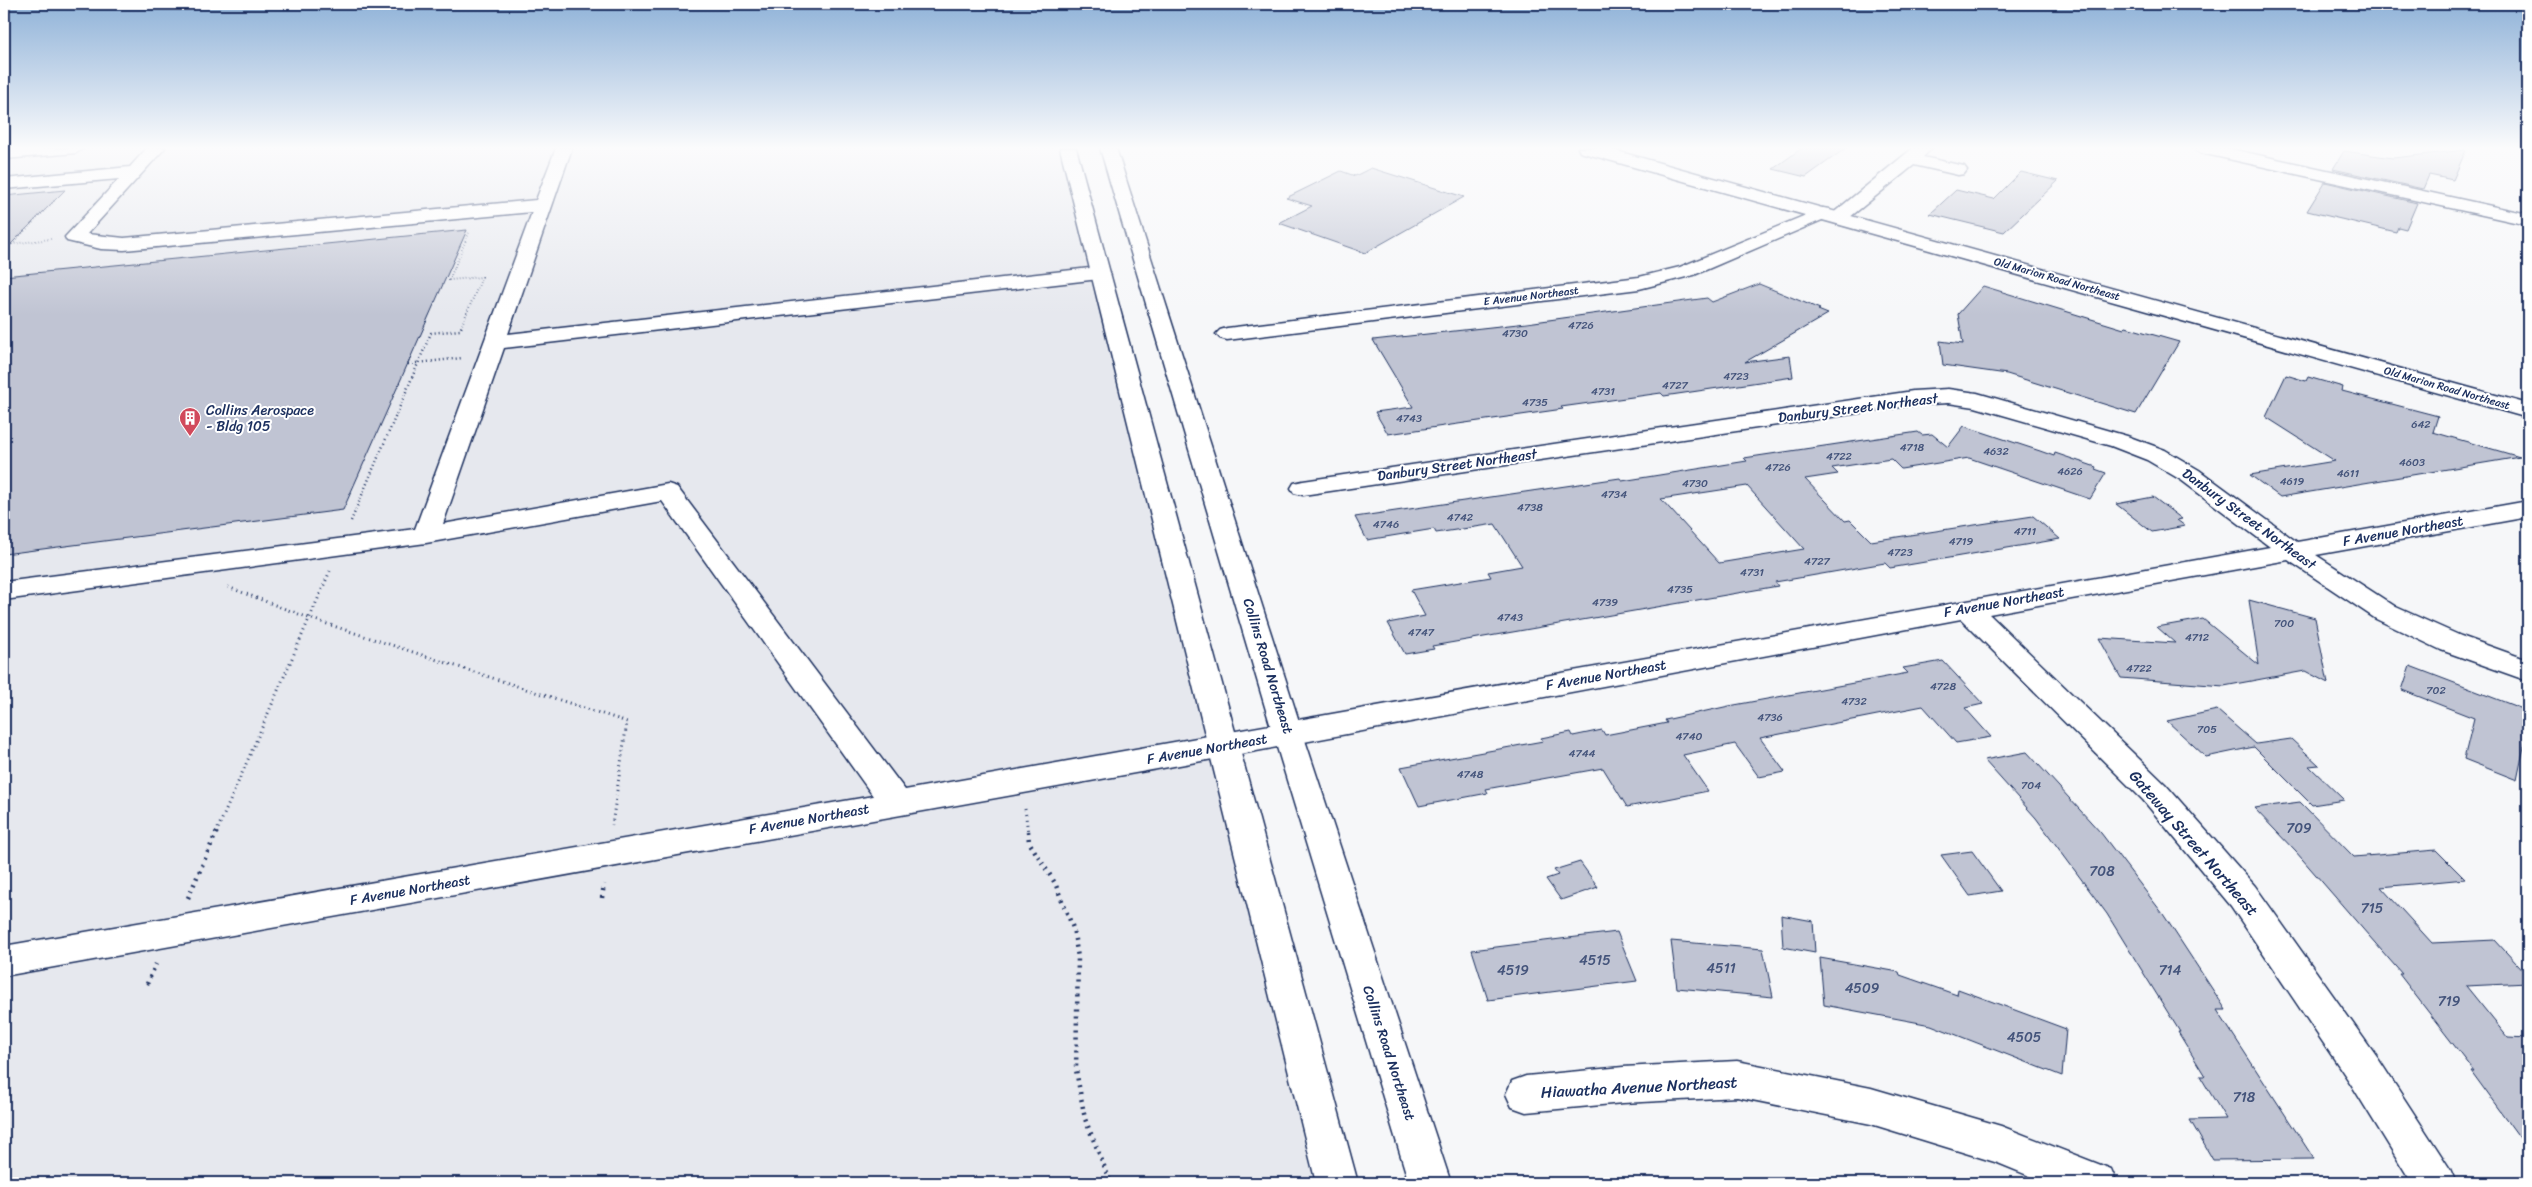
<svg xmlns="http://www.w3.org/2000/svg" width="2532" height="1187" font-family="Sriracha,sans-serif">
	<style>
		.built { fill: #e6e8ee }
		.building { fill: #c0c4d3; stroke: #1b2f5e; fill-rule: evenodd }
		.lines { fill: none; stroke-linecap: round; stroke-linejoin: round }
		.minor-casing { stroke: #1b2f5e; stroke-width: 3 }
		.major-casing { stroke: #1b2f5e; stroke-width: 3 }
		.highway-casing { stroke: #1b2f5e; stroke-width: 3 }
		.path-far3 { stroke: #1b2f5e; stroke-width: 2; stroke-dasharray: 0.5 2.5; stroke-linecap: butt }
		.path-far2 { stroke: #1b2f5e; stroke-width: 2.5; stroke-dasharray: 1 3; stroke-linecap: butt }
		.path-far1 { stroke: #1b2f5e; stroke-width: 3; stroke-dasharray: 1 4; stroke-linecap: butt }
		.path { stroke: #1b2f5e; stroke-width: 4.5; stroke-dasharray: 2 5; stroke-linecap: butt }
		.minor { fill: #fff; fill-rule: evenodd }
		.major { fill: #fff; fill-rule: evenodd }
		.highway { fill: #fff; fill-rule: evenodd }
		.labels { text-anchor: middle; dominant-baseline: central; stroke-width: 4; stroke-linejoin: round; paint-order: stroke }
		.far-street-label { font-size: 11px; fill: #1b2f5e; stroke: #fff }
		.number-label { font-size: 11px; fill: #44547b }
		.street-label { font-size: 14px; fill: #1b2f5e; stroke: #fff }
		.poi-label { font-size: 14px; fill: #1b2f5e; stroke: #fff; text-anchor: start }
		.near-number-label { font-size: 14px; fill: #44547b }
		.near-street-label { font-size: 16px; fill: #1b2f5e; stroke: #fff }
	</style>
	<rect width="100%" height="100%" fill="#f6f7f9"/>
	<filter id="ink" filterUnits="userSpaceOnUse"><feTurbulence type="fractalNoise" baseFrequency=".02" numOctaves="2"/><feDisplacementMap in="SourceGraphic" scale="10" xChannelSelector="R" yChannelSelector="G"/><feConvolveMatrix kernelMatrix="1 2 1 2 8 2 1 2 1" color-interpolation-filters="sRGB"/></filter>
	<g filter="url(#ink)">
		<path class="built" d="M4 148H1068L1337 1183H4Z"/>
		<path class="building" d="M1802 148H1846L1806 177 1773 169Z
			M2466 150 2453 180 2429 175 2423 189 2333 169 2344 151 2393 158Z
			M1371 168 1464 197 1365 253 1279 223 1312 206 1286 198 1341 171 1355 176Z
			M2021 172 2058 181 2004 232 1930 214 1956 190 1994 199Z
			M2325 182 2417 203 2406 229 2398 227 2396 232 2307 211Z
			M65 190 4 251V196Z
			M467 230 343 510 4 554V276Z
			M1759 284 1820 309 1818 310 1828 314 1745 362 1790 356 1793 377 1664 396 1661 393 1561 407 1563 409 1388 434 1375 412 1413 407 1373 340 1527 323 1707 298 1712 302Z
			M1983 286 2124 329 2126 327 2179 342 2136 414 2007 374 1943 365 1940 341 1963 344 1958 314Z
			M2286 375 2306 381 2308 377 2343 387 2342 391 2438 416 2433 432 2520 457 2280 497 2250 475 2335 461 2266 417Z
			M1964 426 2040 451 2054 456 2055 453 2096 467 2095 469 2106 473 2090 499 1969 458 1901 469 1891 459 1832 468 1838 474 1805 479 1845 521 1850 520 1871 541 2033 516 2060 539 1890 568 1885 563 1787 580 1775 582 1778 586 1432 646 1434 649 1405 654 1388 623 1425 616 1411 590 1491 577 1488 572 1522 566 1495 524 1436 533 1434 529 1367 540 1355 517 1620 478 1622 481 1747 461 1744 458 1918 432 1922 435 1932 434 1948 447ZM1747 486 1804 549 1719 563 1661 499Z
			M2153 497 2182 519 2177 520 2185 526 2152 532 2116 504Z
			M2249 600 2315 618 2328 683 2305 671 2224 686 2121 678 2099 638 2175 643 2157 627 2203 619 2259 665Z
			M1943 661 1983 704 1965 708 1991 737 1956 743 1923 706 1760 738 1785 772 1759 777 1735 744 1683 755 1708 791 1627 807 1603 768 1486 789 1488 793 1419 806 1401 767 1543 741 1541 738 1571 732 1573 736 1602 730 1605 735 1667 723 1665 720 1729 706 1908 673 1903 668Z
			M2410 666 2528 711V728L2517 780 2464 759 2474 718 2402 690Z
			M2217 710 2256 744 2291 739 2319 765 2309 766 2344 800 2312 805 2254 747 2206 757 2167 721Z
			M2027 752 2101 833 2163 914 2226 1010H2217L2314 1159 2213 1160 2190 1120 2226 1119 2200 1076H2205L2178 1032H2180L2107 914 2036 818 1984 760Z
			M2300 802 2354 857 2436 850 2465 879 2381 887 2432 943 2495 940 2528 976V983L2466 986 2508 1038 2528 1039V1149L2471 1071H2474L2399 974H2402L2296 852 2254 808Z
			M1972 851 2001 891 1970 896 1941 855Z
			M1580 862 1598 887 1561 900 1546 879 1558 875 1554 870Z
			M1781 915 1813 921 1815 953 1783 947Z
			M1617 932 1637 981 1488 1000 1472 950Z
			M1671 941 1763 949 1773 997 1677 988Z
			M1820 958 1899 972 1900 975 1957 995 1958 989 2066 1029 2062 1076 1931 1025 1824 1005Z"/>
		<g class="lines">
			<g class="minor-casing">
				<path id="minor" d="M147 148H165L87 234 124 238 536 200 556 148H572L508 334 1099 267 1106 269 1109 273 1106 277 1099 279 504 348 443 524 668 484 677 487 905 790 2270 547 2181 480 2147 460 2111 446 1975 407 1948 403 1913 405 1303 495 1294 493 1291 488 1294 483 1303 481 1913 391 1948 389 1977 393 2127 436 2165 450 2199 470 2297 542 2528 501V517L2316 555 2396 607 2461 636 2528 660V681L2441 650 2376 619 2288 560 1989 614 2165 784 2255 886 2379 1060 2450 1169 2456 1183H2412L2351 1084 2231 906 2143 800 1961 619 1224 757 4 976V946L873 796 662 501 426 543 4 600V582L415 529 532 212 124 250 101 249 67 241 65 237 119 179 4 189V179L130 167Z
					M1913 148H1932L1923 157 1964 166 1967 170 1964 174 1958 175 1914 165 1844 222H1832L1829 218 1832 214Z
					M2193 148H2226L2528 214V225L2201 153Z
					M1823 208 1829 209 1832 213 1829 217 1694 275 1639 289 1227 340 1220 338 1216 334 1220 330 1227 328 1639 277 1680 267Z
					M1737 1061 1871 1088 2001 1126 2111 1169 2117 1183H2047L1998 1163 1871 1124 1737 1097 1623 1103 1526 1112 1512 1107 1506 1094 1512 1081 1526 1076 1623 1067Z"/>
			</g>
			<g class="major-casing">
				<path id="major" d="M84 148 76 153 4 159V149Z
					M1578 148H1606L2528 404V418L1580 152Z"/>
			</g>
			<g class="highway-casing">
				<path id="highway" d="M1060 148H1076L1358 1183H1316Z
					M1100 148H1116L1303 734 1451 1183H1409L1273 734Z"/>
			</g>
			<path class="path-far3" d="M51 239 12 244 55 200
				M4 250 12 244
				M461 327 482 277 449 280 469 233"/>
			<path class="path-far2" d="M408 364 462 358
				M351 521 431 333 460 330 462 326"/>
			<path class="path-far1" d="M228 587 309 618 627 722 612 825
				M1025 809 1028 833
				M216 833 330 571"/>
			<path class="path" d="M1028 831 1029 842 1055 883 1073 928 1078 957 1076 1070 1085 1119 1111 1183
				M188 898 217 831
				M602 898 604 884
				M147 984 156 964"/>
			<use href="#minor" class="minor"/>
			<use href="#major" class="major"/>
			<use href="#highway" class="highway"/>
		</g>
	</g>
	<linearGradient id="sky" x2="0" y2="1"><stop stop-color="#8fb2d8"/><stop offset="0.47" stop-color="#fbfbfc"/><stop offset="1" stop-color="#fbfbfc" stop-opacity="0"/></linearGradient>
	<rect width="2532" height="315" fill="url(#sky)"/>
	<defs>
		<g id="building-pin" transform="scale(1.125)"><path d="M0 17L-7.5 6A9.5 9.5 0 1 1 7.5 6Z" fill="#d1495b" stroke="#fff"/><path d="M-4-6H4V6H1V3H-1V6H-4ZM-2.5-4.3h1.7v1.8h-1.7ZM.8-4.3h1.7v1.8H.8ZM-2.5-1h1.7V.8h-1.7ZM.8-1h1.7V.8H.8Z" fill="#fff"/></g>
	</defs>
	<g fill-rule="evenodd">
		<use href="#building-pin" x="190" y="418"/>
	</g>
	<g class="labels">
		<g class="far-street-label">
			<text transform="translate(2057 279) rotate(16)">Old Marion Road Northeast</text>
			<text transform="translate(1531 296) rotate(-7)">E Avenue Northeast</text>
			<text transform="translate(2447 388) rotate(16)">Old Marion Road Northeast</text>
		</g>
		<g class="number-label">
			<text x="1581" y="325">4726</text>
			<text x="1515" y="333">4730</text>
			<text x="1736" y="376">4723</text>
			<text x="1675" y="385">4727</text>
			<text x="1603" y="391">4731</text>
			<text x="1535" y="402">4735</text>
			<text x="1409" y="418">4743</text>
			<text x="2421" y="424">642</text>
			<text x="1912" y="447">4718</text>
			<text x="1996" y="451">4632</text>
			<text x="1839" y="456">4722</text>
			<text x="2412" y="462">4603</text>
			<text x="1778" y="467">4726</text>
			<text x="2070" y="471">4626</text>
			<text x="2348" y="473">4611</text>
			<text x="2292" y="481">4619</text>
			<text x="1695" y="483">4730</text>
			<text x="1614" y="494">4734</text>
			<text x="1530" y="507">4738</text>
			<text x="1460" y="517">4742</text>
			<text x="1386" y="524">4746</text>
			<text x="2025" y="531">4711</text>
			<text x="1961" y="541">4719</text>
			<text x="1900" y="552">4723</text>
			<text x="1817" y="561">4727</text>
			<text x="1752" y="572">4731</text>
			<text x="1680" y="589">4735</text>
			<text x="1605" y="602">4739</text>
			<text x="1510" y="617">4743</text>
			<text x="2284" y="623">700</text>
			<text x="1421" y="632">4747</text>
			<text x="2197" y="637">4712</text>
			<text x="2139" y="668">4722</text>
			<text x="1943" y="686">4728</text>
			<text x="2436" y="690">702</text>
			<text x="1854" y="701">4732</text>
			<text x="1770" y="717">4736</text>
			<text x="2207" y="729">705</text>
			<text x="1689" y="736">4740</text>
			<text x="1582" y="753">4744</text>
			<text x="1470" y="774">4748</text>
			<text x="2031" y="785">704</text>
		</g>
		<g class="street-label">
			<text transform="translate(1858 408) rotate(-7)">Danbury Street Northeast</text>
			<text transform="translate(1457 465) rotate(-8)">Danbury Street Northeast</text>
			<text transform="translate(2249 519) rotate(36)">Danbury Street Northeast</text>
			<text transform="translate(2403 531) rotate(-10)">F Avenue Northeast</text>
			<text transform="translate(2004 602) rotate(-10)">F Avenue Northeast</text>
			<text transform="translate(1268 666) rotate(73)">Collins Road Northeast</text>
			<text transform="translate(1606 675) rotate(-10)">F Avenue Northeast</text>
			<text transform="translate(1207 749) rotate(-10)">F Avenue Northeast</text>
			<text transform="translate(809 819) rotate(-10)">F Avenue Northeast</text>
			<text transform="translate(410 890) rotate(-10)">F Avenue Northeast</text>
			<text transform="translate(1389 1053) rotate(72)">Collins Road Northeast</text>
		</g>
		<g class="poi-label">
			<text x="206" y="410">Collins Aerospace<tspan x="206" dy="16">- Bldg 105</tspan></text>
		</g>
		<g class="near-number-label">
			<text x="2299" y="828">709</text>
			<text x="2102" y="871">708</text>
			<text x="2372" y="908">715</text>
			<text x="1595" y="960">4515</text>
			<text x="1721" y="968">4511</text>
			<text x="1513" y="970">4519</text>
			<text x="2170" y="970">714</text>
			<text x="1862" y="988">4509</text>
			<text x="2449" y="1001">719</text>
			<text x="2024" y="1037">4505</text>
			<text x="2244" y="1097">718</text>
		</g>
		<g class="near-street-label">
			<text transform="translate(2194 843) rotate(49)">Gateway Street Northeast</text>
			<text transform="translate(1639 1087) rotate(-3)">Hiawatha Avenue Northeast</text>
		</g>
	</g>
	<rect width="2532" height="1187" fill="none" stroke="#fff" stroke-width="20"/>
	<rect x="10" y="10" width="2512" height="1167" fill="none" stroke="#1b2f5e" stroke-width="2" filter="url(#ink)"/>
</svg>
